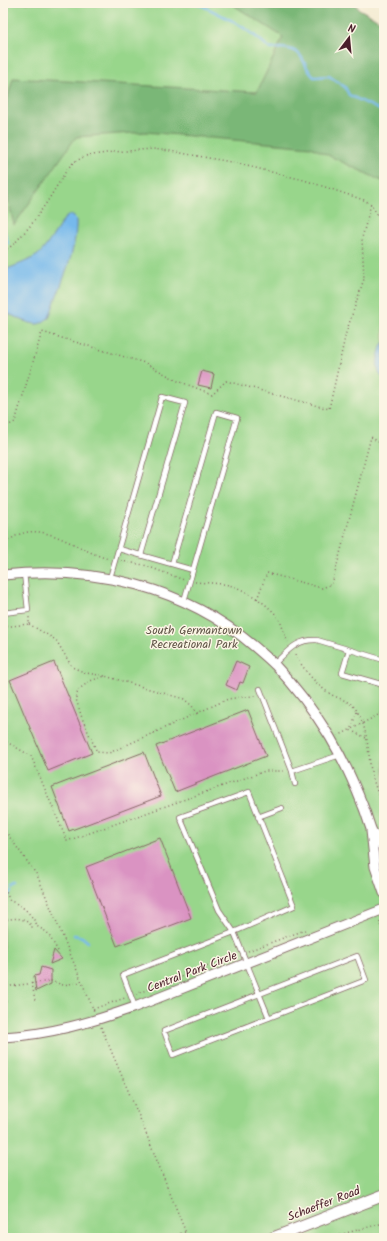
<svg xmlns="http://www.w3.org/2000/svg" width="387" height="1241" font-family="Kalam,sans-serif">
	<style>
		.green { fill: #98d68b; stroke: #717a5b }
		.forest { fill: #7ab777; stroke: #626b51 }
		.water { fill: #76b9ec; stroke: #606c8c }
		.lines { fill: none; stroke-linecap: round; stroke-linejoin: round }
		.stream { stroke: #76b9ec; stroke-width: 2.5 }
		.building { fill: #da93c2 }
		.service-casing { stroke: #866766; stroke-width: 6 }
		.minor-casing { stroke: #866766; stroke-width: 11 }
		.tertiary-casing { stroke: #866766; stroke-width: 13 }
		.path { stroke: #866766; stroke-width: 1.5; stroke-dasharray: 1 3; stroke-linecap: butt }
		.service { stroke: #fff; stroke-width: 4.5 }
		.minor { stroke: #fff; stroke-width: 9 }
		.tertiary { stroke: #fff; stroke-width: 11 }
		.labels { text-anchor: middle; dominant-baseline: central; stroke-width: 3; stroke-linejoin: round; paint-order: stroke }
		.park-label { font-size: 12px; fill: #615648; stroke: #fcf5e5 }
		.street-label { font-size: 12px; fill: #4a1f2b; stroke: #fcf5e5 }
	</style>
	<rect width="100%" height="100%" fill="#fcf5e5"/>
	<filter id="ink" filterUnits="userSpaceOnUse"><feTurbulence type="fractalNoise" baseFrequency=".025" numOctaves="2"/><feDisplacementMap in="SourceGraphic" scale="8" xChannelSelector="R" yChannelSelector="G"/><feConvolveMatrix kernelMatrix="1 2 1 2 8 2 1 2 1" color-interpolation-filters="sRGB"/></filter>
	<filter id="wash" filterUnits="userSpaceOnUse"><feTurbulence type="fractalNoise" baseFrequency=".012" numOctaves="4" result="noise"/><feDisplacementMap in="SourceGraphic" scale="16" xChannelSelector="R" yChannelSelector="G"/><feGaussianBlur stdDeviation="0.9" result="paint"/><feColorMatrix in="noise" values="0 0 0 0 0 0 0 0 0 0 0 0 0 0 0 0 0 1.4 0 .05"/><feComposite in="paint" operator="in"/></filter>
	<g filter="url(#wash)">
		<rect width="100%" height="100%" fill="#f4ecd3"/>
		<path class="green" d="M3 3H337L384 36V1238H3Z"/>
		<path class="forest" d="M230 3H354L359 9 384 23V182L311 147 146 132 76 137 14 225 3 178V116L13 78 257 92 283 37Z"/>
		<path class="water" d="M69 215 73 216 76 219C78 250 59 288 49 318 45 320 41 324 37 324 28 324 11 315 3 311V271C13 266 33 260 40 253 48 245 57 229 64 219Z
			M384 342V379C373 370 378 356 382 344Z"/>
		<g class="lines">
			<path class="stream" d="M196 3C224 16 248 27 270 49 279 48 290 47 298 53 304 58 306 70 314 77L329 76 345 87 349 95 384 112
				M3 228 8 243
				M13 888 17 887
				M3 896 9 895 12 891
				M74 935 82 937 88 942"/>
		</g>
		<g id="blocks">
			<path class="building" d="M202 371 214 374 211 388 198 385Z
				M236 661 249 667 243 683 240 682 237 690 226 685Z
				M54 662 92 753 48 771 10 680Z
				M248 710 266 756 175 792 156 746Z
				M144 752 161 796 69 831 52 787Z
				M160 838 191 918 117 946 86 867Z
				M54 950 62 959 50 964Z
				M41 967 51 970V984L36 991 34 976 39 975Z"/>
		</g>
	</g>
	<g filter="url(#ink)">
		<use href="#blocks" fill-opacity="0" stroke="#866766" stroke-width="1"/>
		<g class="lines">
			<g class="service-casing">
				<path id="service" d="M119 549 193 570
					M172 564 216 412 237 418 184 601
					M110 578 162 397 185 403 141 555
					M3 613 28 610 24 573
					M349 650 342 673 384 685
					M274 664C288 651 296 639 317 640L384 660
					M260 689 292 771 340 755
					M292 771 295 784
					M258 817 282 808
					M357 956 366 980 173 1055 164 1031Z
					M135 1007 123 975 234 932 294 906 249 792 180 817 219 910 234 932 269 1018"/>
			</g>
			<g class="minor-casing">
				<path id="minor" d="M3 575C93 565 185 587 255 647 262 653 269 659 275 665 296 687 314 711 330 737 343 759 354 783 363 806 366 813 368 821 371 829 374 836 380 843 384 849
					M371 831 375 867 384 893
					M3 1037C48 1035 92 1022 135 1007L384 909"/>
			</g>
			<g class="tertiary-casing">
				<path id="tertiary" d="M273 1238 384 1195"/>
			</g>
			<path class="path" d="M3 249H7L13 245 31 225 47 202 68 168 74 162 86 156 113 152 153 149 170 151 231 162 304 180 364 200 371 204 384 226
				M3 428 15 422 42 332 145 363 178 381 212 394 226 381 329 409 346 333 364 279 362 238 371 204
				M3 546C36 511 73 550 109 559
				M121 561 144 565 184 580
				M195 582C207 583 218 583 229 585 245 589 270 605 279 619 283 626 284 635 288 642
				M257 599 267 573 322 588 332 584 371 437 380 443 384 456
				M29 624 56 640 72 667 86 673 105 676
				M3 627 29 624V616
				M295 654C303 669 317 686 332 695 342 700 351 701 357 711 368 729 368 752 371 771 374 784 379 797 384 809
				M357 712 350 730 366 738
				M197 714 192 706 184 699 105 676 90 681 78 690 76 699 82 718 97 752 109 753 228 699 242 697 255 696
				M338 736 384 712
				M3 740 31 756 67 841 265 771H286
				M3 828 37 875 94 1011
				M3 890C8 892 7 897 10 901 22 904 33 916 38 927L47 932 58 951
				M3 921C15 917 23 917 32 926V929
				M380 921V924L384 935
				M248 951 305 930
				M4 981 6 1003
				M32 983 35 1000
				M3 987 51 981 63 985 81 982
				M136 994 237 955
				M93 1009 125 998
				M101 1027 141 1121 188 1238
				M169 1238 185 1232
				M333 1238 346 1233 384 1223"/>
			<use href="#service" class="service"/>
			<use href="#minor" class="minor"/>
			<use href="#tertiary" class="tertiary"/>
		</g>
	</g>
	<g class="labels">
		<g class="park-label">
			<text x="194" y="630">South Germantown<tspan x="194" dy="14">Recreational Park</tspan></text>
		</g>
		<g class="street-label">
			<text transform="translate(192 972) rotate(-21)">Central Park Circle</text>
			<text transform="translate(324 1204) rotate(-21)">Schaeffer Road</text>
		</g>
	</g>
	<rect width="387" height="1241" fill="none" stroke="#fcf5e5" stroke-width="16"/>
	<g transform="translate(349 38) rotate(16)" stroke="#fcf5e5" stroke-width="3" paint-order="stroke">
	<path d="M0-3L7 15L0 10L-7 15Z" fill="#4a1f2b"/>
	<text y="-6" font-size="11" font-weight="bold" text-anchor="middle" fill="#4a1f2b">N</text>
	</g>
</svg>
